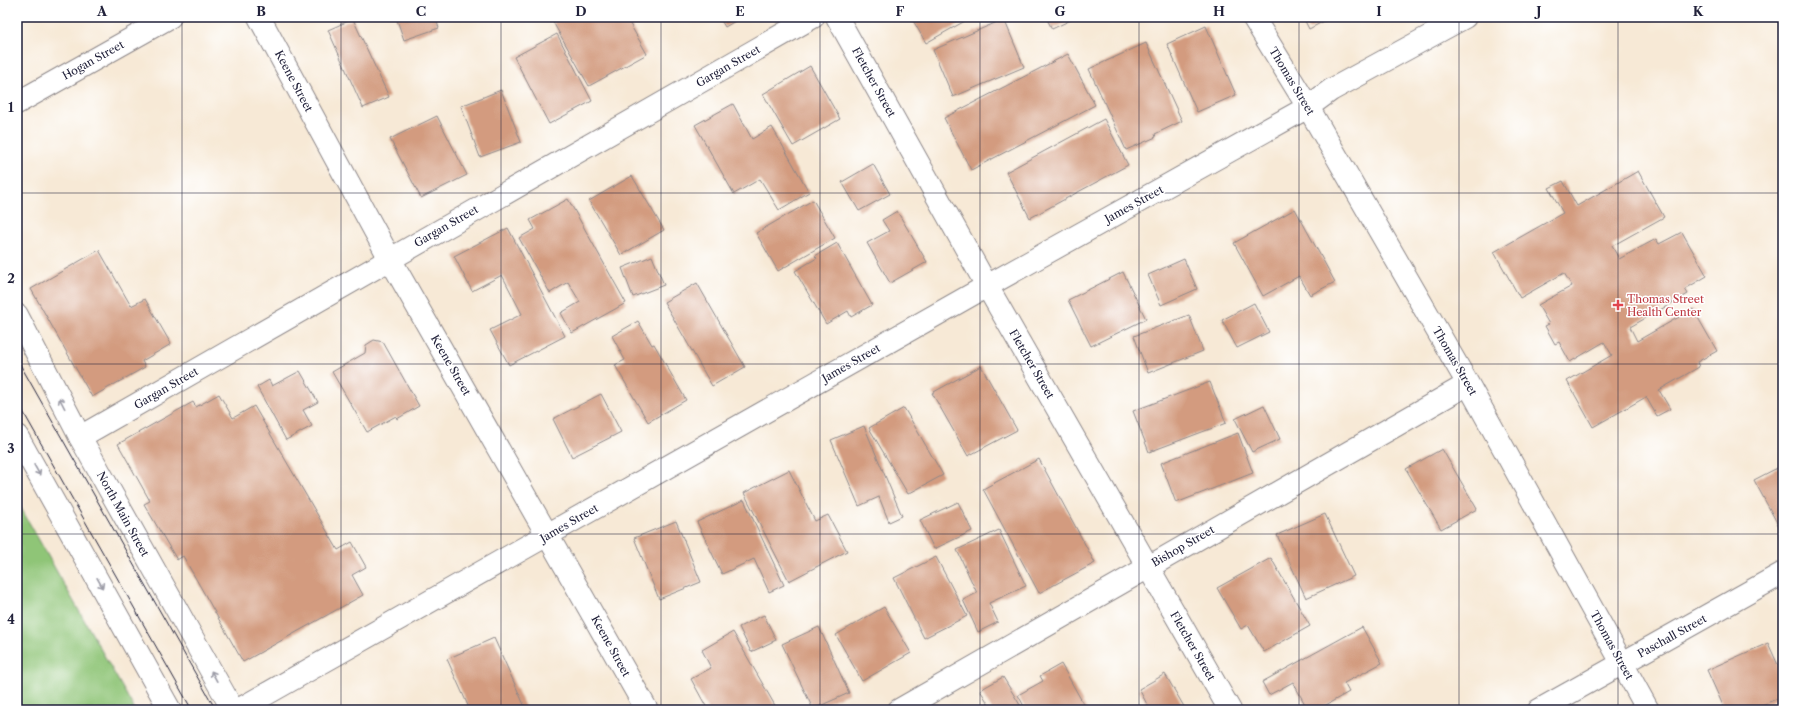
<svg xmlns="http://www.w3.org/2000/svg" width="1800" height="727" font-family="'Libre Caslon Text',serif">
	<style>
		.green { fill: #8fc577; stroke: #587459 }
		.building { fill: #d39b7f }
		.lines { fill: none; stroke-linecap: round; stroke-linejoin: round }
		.street-casing { stroke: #8c8688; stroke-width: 24 }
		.secondary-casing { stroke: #8c8688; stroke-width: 24 }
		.street { stroke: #fff; stroke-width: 22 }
		.secondary { stroke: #fff; stroke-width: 22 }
		.tram { stroke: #22223b; stroke-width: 1 }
		.oneway { stroke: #9c9ca7 }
		.grid { fill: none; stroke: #22223b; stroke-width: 1; stroke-opacity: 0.55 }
		.health-dot { fill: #e0444e; stroke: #fff; stroke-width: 1.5 }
		.labels { text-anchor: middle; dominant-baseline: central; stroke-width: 3; stroke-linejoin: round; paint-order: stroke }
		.street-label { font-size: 11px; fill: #22223b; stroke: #fff }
		.health-label { font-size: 11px; fill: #be3a42; stroke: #fff; text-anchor: start }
		.neatline { fill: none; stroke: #22223b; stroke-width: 1.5 }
		.grid-label { font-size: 13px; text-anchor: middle; font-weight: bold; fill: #22223b }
	</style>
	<rect width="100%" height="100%" fill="#fff"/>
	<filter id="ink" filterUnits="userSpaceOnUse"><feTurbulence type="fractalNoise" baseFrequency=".025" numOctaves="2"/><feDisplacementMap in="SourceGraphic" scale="8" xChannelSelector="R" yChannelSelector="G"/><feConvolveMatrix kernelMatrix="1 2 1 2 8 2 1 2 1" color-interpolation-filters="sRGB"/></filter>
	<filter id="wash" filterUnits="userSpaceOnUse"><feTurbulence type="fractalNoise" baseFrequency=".012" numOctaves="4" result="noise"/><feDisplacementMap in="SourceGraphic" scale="16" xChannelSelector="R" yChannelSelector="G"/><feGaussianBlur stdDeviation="0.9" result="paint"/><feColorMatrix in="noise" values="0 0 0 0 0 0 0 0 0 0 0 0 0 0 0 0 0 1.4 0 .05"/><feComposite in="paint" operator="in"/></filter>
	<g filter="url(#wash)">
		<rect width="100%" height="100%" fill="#f7e9d6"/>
		<path class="green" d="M17 501 135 710H17Z"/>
		<g id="blocks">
			<path class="building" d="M396 17H435L439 28 404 40Z
				M561 17H626L647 54 589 86 553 22Z
				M719 17H742L725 27Z
				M911 17H972L926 43Z
				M1046 17H1077L1052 29Z
				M1303 17H1332L1309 29Z
				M353 19 389 97 363 108 328 30Z
				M1004 19 1024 67 953 97 933 50Z
				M1206 26 1236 95 1197 112 1167 44Z
				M557 34 592 101 549 124 514 57Z
				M1146 43 1182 121 1155 134 1156 137 1126 150 1089 69Z
				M1068 54 1095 105 971 170 944 118Z
				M810 66 840 119 793 146 763 94Z
				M501 90 521 142 480 157 461 106Z
				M733 104 752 139 772 127 809 192 779 210 760 179 734 194 695 125Z
				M437 116 467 175 421 198 390 139Z
				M1104 119 1128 165 1030 218 1006 172Z
				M873 164 890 194 859 211 842 182Z
				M1638 171 1664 217 1612 246 1619 259 1656 239 1659 244 1682 232 1707 276 1685 289 1688 294 1630 327 1637 341 1693 309 1717 351 1697 362 1699 367 1659 390 1670 409 1657 416 1646 397 1593 427 1567 381 1612 355 1604 342 1570 362 1559 342 1555 344 1545 326 1549 324 1538 305 1572 286 1564 273 1520 298 1494 252 1563 213 1549 188 1563 181 1577 206Z
				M632 176 664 230 621 255 589 201Z
				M568 199 626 303 572 333 561 313 580 302 568 282 550 293 519 238 535 229 530 220Z
				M813 200 835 238 778 271 756 233Z
				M1295 209 1335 282 1310 295 1299 276 1263 296 1234 243Z
				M897 211 927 262 890 283 867 243 889 231 882 220Z
				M508 228 565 336 509 365 490 330 522 314 502 275 472 291 454 256Z
				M837 243 872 305 851 317 848 311 826 324 795 271 817 258 815 256Z
				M99 250 131 306 145 299 171 344 142 361 145 367 92 397 31 289Z
				M652 256 664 285 633 297 622 268Z
				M1184 259 1197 289 1161 305 1148 275Z
				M1123 272 1146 319 1091 346 1068 300Z
				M697 283 745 367 712 386 664 302Z
				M1254 303 1269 332 1237 348 1222 320Z
				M1189 315 1203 351 1148 373 1134 336Z
				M638 321 652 345 654 344 686 400 648 422 615 365 625 360 612 336Z
				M374 340 383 342 419 406 397 419 396 416 367 432 332 372 365 353 366 345Z
				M981 366 1017 430 968 456 932 393Z
				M300 371 318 402 303 410 312 426 286 440 257 387 269 380 272 386Z
				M1210 382 1226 423 1149 452 1133 411Z
				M219 394 233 418 254 406 338 550 352 542 366 567 352 575 363 595 243 662 183 556 177 560 144 504 150 501 118 444 193 402 196 407Z
				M601 394 621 432 572 457 553 419Z
				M1264 405 1280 439 1252 452 1235 419Z
				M904 408 943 475 908 494 869 428Z
				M864 426 902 516 889 522 879 497 859 506 831 440Z
				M1238 433 1253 473 1176 503 1161 463Z
				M1442 449 1477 509 1441 529 1406 469Z
				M1039 459 1095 563 1039 593 983 489Z
				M1783 465V531L1782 532 1754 480Z
				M789 470 815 521 828 515 847 551 789 581 744 493Z
				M744 500 784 585 769 592 754 559 722 574 697 522Z
				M958 502 972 531 934 549 920 520Z
				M1325 514 1354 576 1306 598 1277 535Z
				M676 521 701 582 659 599 634 538Z
				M999 530 1026 586 989 603 998 622 978 632 963 600 977 593 957 550Z
				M936 557 967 616 924 638 894 578Z
				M1271 558 1310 626 1264 652 1248 625 1241 629 1217 588Z
				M884 607 911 653 862 681 836 635Z
				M764 615 776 640 751 652 739 627Z
				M819 627 849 693 813 709 782 644Z
				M1362 627 1382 663 1344 683 1349 692 1317 710H1308L1293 682 1269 695 1262 682Z
				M733 632 777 709 775 710H708L691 679 711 668 702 650Z
				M494 638 525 707 518 710H470L447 659Z
				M1768 643 1783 676V696L1751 710H1725L1707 670Z
				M1061 664 1087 710H1026L1018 695 1043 681 1040 676Z
				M1165 674 1186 710H1150L1139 689Z
				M1003 677 1023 710H992L980 690Z"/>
		</g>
	</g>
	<g filter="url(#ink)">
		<use href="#blocks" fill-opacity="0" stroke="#8c8688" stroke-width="1"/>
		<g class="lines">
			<g class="street-casing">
				<path id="street" d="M259 17 390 259 647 710
					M837 17 987 286 1230 710
					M1253 17 1308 107 1468 384 1648 710
					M80 437 813 17
					M238 710 987 286 1308 107 1331 90 1465 17
					M899 710 1468 384
					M1539 710 1783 573"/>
			</g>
			<g class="secondary-casing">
				<path id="secondary" d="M17 103 170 17
					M17 315 80 437 233 710
					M17 436 170 710"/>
			</g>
			<use href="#street" class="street"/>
			<use href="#secondary" class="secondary"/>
			<path class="tram" d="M17 359 216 710
				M17 401 192 710"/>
		</g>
		<defs><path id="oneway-shaft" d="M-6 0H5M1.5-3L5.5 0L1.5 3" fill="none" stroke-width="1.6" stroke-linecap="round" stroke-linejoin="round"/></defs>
		<g class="oneway">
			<use href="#oneway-shaft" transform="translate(62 403) rotate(-117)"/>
			<use href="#oneway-shaft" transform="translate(37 470) rotate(61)"/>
			<use href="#oneway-shaft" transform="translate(100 583) rotate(61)"/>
			<use href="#oneway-shaft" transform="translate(214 676) rotate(-119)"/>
		</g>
	</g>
	<path class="grid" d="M182 17V710M341 17V710M501 17V710M661 17V710M820 17V710M980 17V710M1139 17V710M1299 17V710M1459 17V710M1618 17V710M17 193H1783M17 364H1783M17 534H1783"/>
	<path class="health-dot" d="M1616 299h4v4h4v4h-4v4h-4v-4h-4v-4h4z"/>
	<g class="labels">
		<g class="street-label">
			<text transform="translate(93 60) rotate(-29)">Hogan Street</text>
			<text transform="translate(728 66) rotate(-30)">Gargan Street</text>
			<text transform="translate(294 81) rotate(62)">Keene Street</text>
			<text transform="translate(1292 81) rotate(59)">Thomas Street</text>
			<text transform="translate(874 82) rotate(61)">Fletcher Street</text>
			<text transform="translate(1134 204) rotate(-29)">James Street</text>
			<text transform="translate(446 226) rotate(-30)">Gargan Street</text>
			<text transform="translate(1455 361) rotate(60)">Thomas Street</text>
			<text transform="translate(851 363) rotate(-30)">James Street</text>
			<text transform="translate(1032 364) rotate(60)">Fletcher Street</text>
			<text transform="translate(451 365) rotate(60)">Keene Street</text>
			<text transform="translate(166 388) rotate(-30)">Gargan Street</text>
			<text transform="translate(123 514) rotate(61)">North Main Street</text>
			<text transform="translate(569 523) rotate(-30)">James Street</text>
			<text transform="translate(1183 546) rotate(-30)">Bishop Street</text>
			<text transform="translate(1672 636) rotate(-29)">Paschall Street</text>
			<text transform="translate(1612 645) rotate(61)">Thomas Street</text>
			<text transform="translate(611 646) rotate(61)">Keene Street</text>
			<text transform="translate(1193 646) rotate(60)">Fletcher Street</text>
		</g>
		<g class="health-label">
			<text x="1627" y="299">Thomas Street<tspan x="1627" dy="13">Health Center</tspan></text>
		</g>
	</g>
	<rect width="1800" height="727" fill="none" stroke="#fff" stroke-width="44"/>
	<rect x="22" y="22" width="1756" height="683" class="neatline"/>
	<g class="grid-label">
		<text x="102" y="16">A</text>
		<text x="261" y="16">B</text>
		<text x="421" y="16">C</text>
		<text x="581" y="16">D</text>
		<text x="740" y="16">E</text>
		<text x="900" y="16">F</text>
		<text x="1060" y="16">G</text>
		<text x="1219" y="16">H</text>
		<text x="1379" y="16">I</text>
		<text x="1539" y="16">J</text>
		<text x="1698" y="16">K</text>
		<text x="11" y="112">1</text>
		<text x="11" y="283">2</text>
		<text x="11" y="453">3</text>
		<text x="11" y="624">4</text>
	</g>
</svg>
